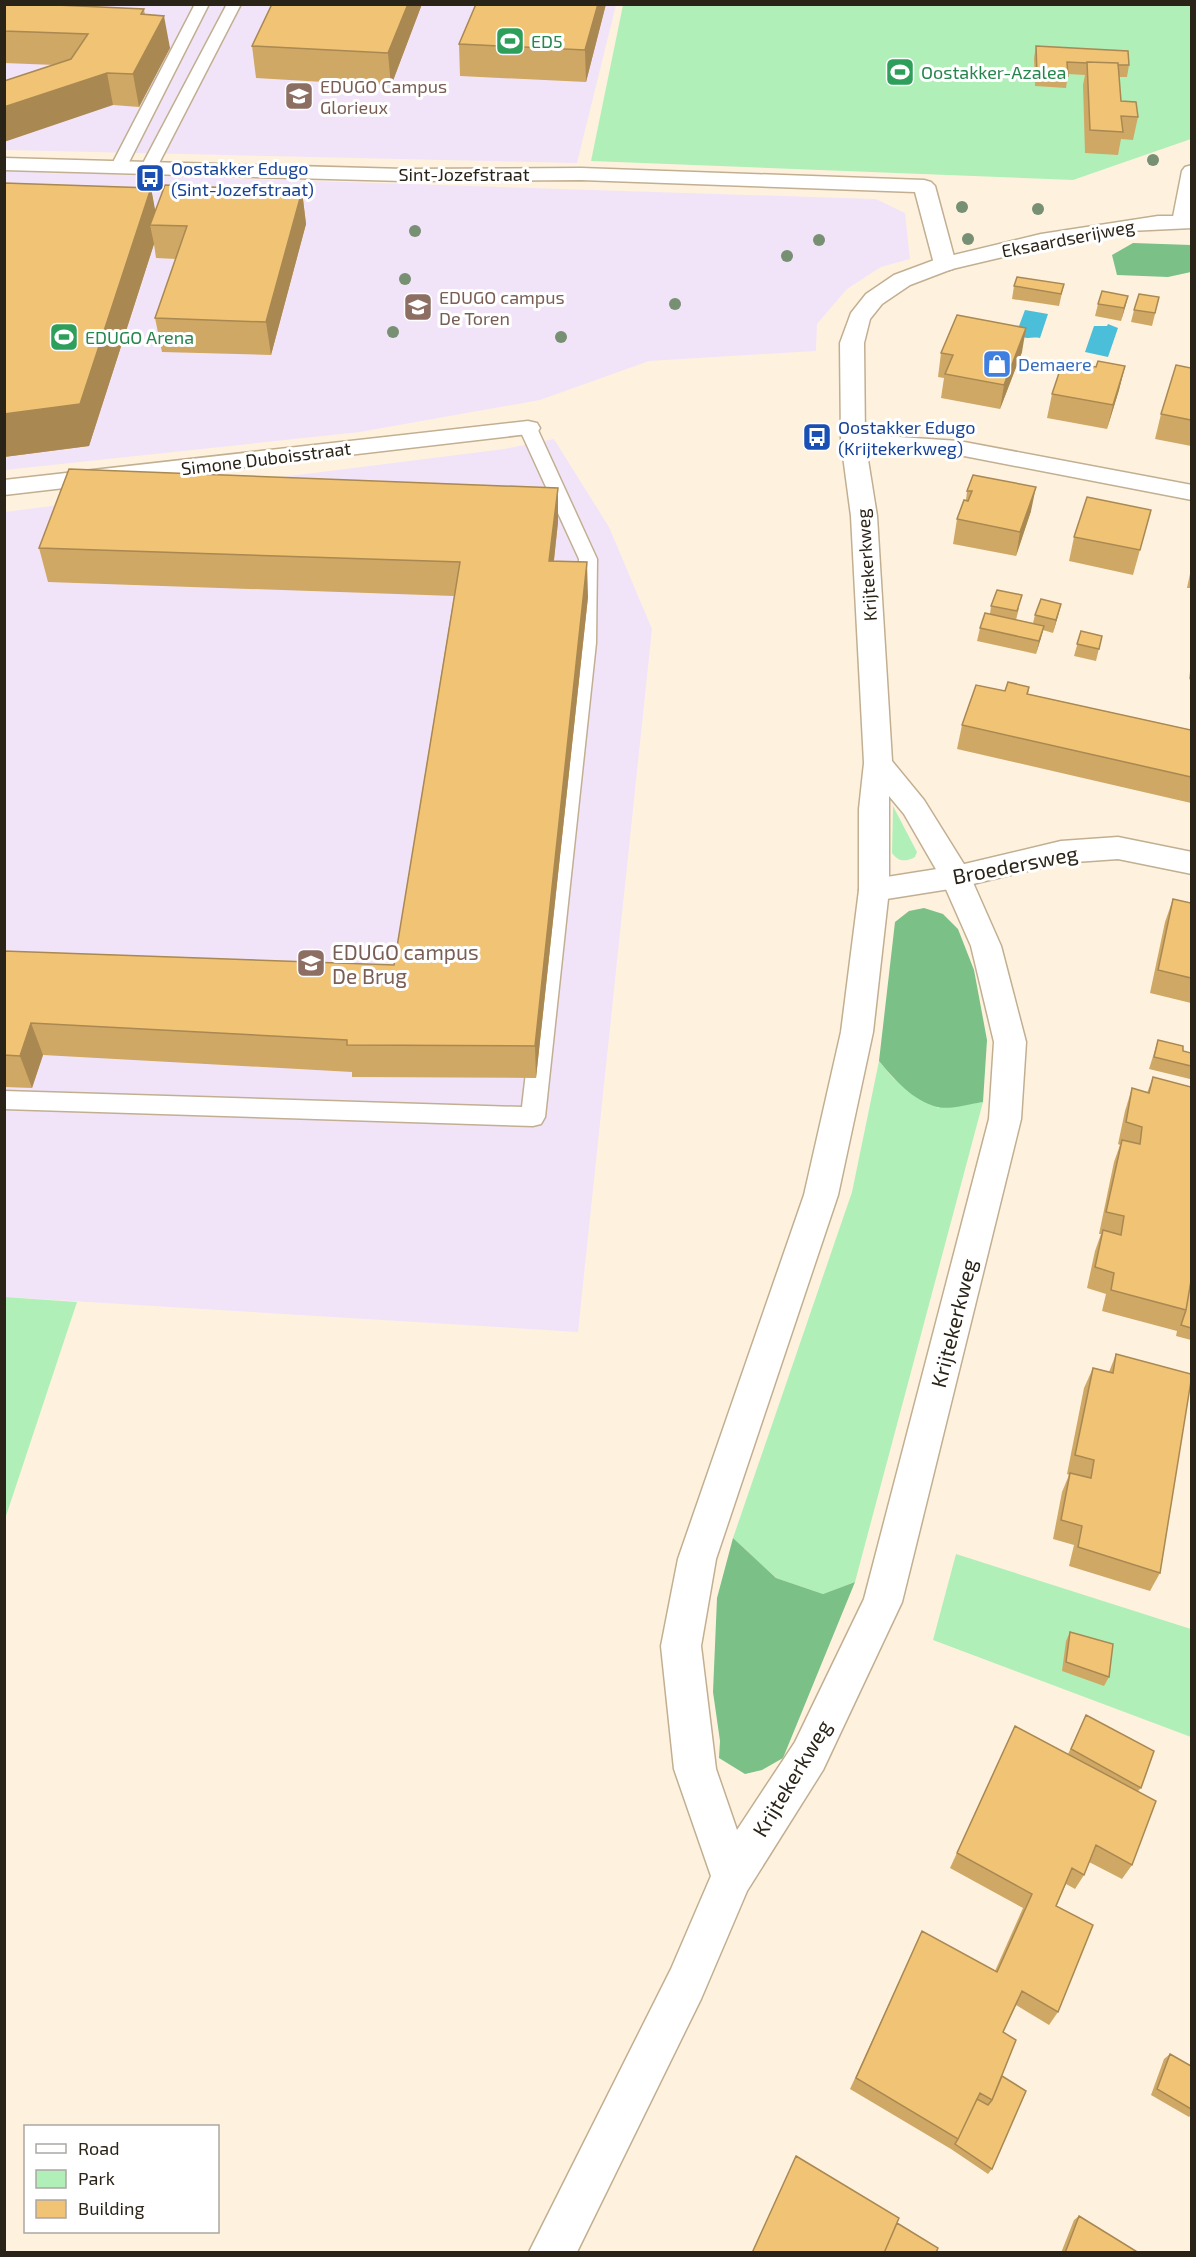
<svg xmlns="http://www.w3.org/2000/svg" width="1196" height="2257" font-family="'Exo 2',sans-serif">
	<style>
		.education { fill: #f2e4f8 }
		.green { fill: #b1efb9 }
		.forest { fill: #7bc086 }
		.water { fill: #4bbeda }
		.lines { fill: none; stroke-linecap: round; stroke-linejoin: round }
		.lane-casing { stroke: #c2af91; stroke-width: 3 }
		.street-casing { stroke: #c2af91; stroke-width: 3 }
		.secondary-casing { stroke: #c2af91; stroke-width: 3 }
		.lane { fill: #fff; fill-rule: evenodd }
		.street { fill: #fff; fill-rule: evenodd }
		.secondary { fill: #fff; fill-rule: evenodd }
		.tree { fill: #778f72 }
		.wall { fill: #cfa865 }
		.shaded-wall { fill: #a98852 }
		.building { fill: #f1c375; stroke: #a98852; stroke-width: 1.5 }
		.labels { text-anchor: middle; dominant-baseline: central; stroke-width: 6; stroke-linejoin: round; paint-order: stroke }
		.far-leisure-label { font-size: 18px; fill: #27864d; stroke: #fff; text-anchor: start }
		.far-education-label { font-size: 18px; fill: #785e54; stroke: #fff; text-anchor: start }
		.far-transit-label { font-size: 18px; fill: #164399; stroke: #fff; text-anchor: start }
		.far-street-label { font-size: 18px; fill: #2a2317; stroke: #fff }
		.far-shop-label { font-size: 18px; fill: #366cbe; stroke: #fff; text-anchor: start }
		.street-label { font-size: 21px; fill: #2a2317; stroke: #fff }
		.education-label { font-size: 21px; fill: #785e54; stroke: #fff; text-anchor: start }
	</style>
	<rect width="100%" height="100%" fill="#fef2df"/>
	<path class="education" d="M5 5H616L577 163 5 150Z
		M5 171 876 199 905 213 910 259 881 267 847 289 817 324 816 351 649 361 540 400 360 432 5 470Z
		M554 439 609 527 652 629 578 1332 5 1297 4 512 504 449Z"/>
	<path class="green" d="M623 5H1191V139L1073 180 591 161Z
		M893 806 917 852 915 857C906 862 898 862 892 853Z
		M879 1061 894 1079 938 1108 983 1102 855 1582 823 1594 776 1578 733 1538 852 1192Z
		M5 1297 77 1302 5 1519 4 1298Z
		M956 1554 1191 1629V1737L933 1640Z"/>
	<path class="forest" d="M1133 243 1191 245V272L1168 277 1117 275 1112 255Z
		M924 908 943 914 958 929 974 970 987 1040 983 1102C970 1104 949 1110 937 1107 912 1100 895 1080 879 1061L895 922 909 911Z
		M733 1538 776 1578 823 1594 855 1582 783 1758 762 1770 745 1774 719 1758 720 1741 713 1692 717 1598Z"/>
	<path class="water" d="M1025 310 1048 314 1040 338C1030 336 1026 341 1016 334Z
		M1108 324 1118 328 1108 357 1085 352 1094 326H1107Z"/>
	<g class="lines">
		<g class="lane-casing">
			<path id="lane" d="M195 4H209L126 168 123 171H113L110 168Z
				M227 4H241L156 169 148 174 143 172 140 169Z
				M528 423 534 424 537 428 597 559 596 643 545 1117 541 1124 533 1126 4 1109V1091L522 1107 576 643 579 559 519 428 522 424Z"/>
		</g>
		<g class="street-casing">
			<path id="street" d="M4 158 404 169 581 168 924 180 931 182 935 186 956 264 953 269 945 271 937 269 934 264 915 192 581 180 404 181 4 170Z
				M1192 165V225L1183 228 1175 227 1172 222 1182 171 1185 167Z
				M528 421 537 423 540 428 537 433 4 495V480Z
				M853 434 959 441 1192 485V500L959 455 844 446 841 441 844 436Z
				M1118 837 1192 852V874L1118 859 1061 863 956 888 874 901 863 898 859 890 863 882 874 879 956 866 1061 841Z"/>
		</g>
		<g class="secondary-casing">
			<path id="secondary" d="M1158 216H1192V228L1129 231 1041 248 952 269 910 285 882 304 870 319 864 343 865 441 877 516 892 761 924 800 967 869 1001 946 1026 1042 1021 1119 902 1602 823 1770 747 1891 701 1999 577 2252H529L671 1969 711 1876 674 1769 661 1646 678 1559 804 1195 841 1032 859 890V809L864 763 851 516 841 441 840 343 851 313 866 294 894 275 937 259 1041 234ZM889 796 904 814 941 878 971 946 994 1042 989 1119 864 1599 795 1742 737 1830 716 1769 701 1646 716 1559 838 1195 873 1032 889 890Z"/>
		</g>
		<use href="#lane" class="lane"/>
		<use href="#street" class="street"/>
		<use href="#secondary" class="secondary"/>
	</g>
	<g class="tree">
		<circle cx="1153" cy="160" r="6"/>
		<circle cx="962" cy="207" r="6"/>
		<circle cx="1038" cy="209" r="6"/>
		<circle cx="415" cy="231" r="6"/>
		<circle cx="968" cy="239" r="6"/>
		<circle cx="819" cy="240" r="6"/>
		<circle cx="787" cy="256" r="6"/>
		<circle cx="405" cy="279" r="6"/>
		<circle cx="675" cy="304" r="6"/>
		<circle cx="393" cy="332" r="6"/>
		<circle cx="561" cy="337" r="6"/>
	</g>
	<path class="wall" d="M4 4 144 9 145 15 170 48 139 107 113 105 55 65 4 63Z
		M272 4H422L391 86 256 78 252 46Z
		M476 4H606L586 82 460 76 459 44Z
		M1036 46 1129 65 1127 77H1119L1121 101 1138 117 1133 140 1121 139 1118 155 1085 153 1083 85 1085 75 1068 74 1066 88 1035 86 1034 58Z
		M4 183 151 188 155 212 302 191 306 224 271 355 162 352 155 318 176 259 156 258 154 244 89 446 4 457Z
		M1064 284 1059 306 1012 299 1014 286Z
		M1128 296 1121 321 1095 316 1098 304Z
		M1134 310H1156L1152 326 1131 322Z
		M1022 352 1000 409 941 398 944 378 938 377 941 353Z
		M1125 366 1119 390 1107 429 1047 418 1052 394 1096 367Z
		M1191 368V446L1155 439 1161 414Z
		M973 475 1031 511 1016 556 953 544 957 519 966 500 967 491Z
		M1151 510 1133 575 1069 561 1074 537Z
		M558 522 554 561 588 597 536 1078 352 1077V1072L43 1055 32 1088 4 1087V951L394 965 454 596 48 582 39 548Z
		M1191 569V588H1187Z
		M1061 604 1053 633 1043 630 1036 654 977 641 980 628 990 614 991 606 1019 608 1016 620 1033 623 1035 615Z
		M1081 631 1102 636 1096 661 1074 656Z
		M1191 664V680L1189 679Z
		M1029 687 1028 694 1191 730V803L957 749 962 725Z
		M1173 899 1191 903V1003L1150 993 1165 922Z
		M1158 1040 1183 1051 1191 1053V1075L1190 1079 1149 1069Z
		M1153 1077 1191 1087V1340L1176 1336 1177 1331 1102 1311 1106 1294 1087 1288 1095 1251 1101 1234H1099L1114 1162 1120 1145 1118 1144 1125 1111 1132 1088 1147 1093Z
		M1116 1354 1160 1573 1150 1591 1069 1566 1074 1545 1053 1539 1062 1492 1069 1475 1067 1474 1084 1388 1093 1368 1109 1372Z
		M1070 1632 1109 1677 1104 1686 1062 1671 1066 1641Z
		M1086 1715 1141 1788 1138 1791 1132 1865 1122 1879 1089 1862 1084 1875 1075 1889 1066 1884 1056 1906 1058 2012 1049 2025 1016 2005 1003 2032 1002 2076 992 2169 988 2174 951 2149 850 2089 922 1931 995 1971 1023 1908 950 1868 1015 1726 1068 1754Z
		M1170 2054 1191 2066V2115L1189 2117 1151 2095 1164 2059Z
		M1079 2216 1139 2253H1061L1074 2220Z"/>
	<path class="shaded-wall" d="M408 4H422L391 86 388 53Z
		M598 4H606L586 82 585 50Z
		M164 16 170 48 139 107 133 74Z
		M107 73 113 105 4 142V107Z
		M151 188 158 225H150L154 244 89 446 4 457V414Z
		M302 191 306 224 271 355 266 322Z
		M1128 296 1125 308 1121 321 1124 308Z
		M1026 328 1022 352 1000 409 1004 385Z
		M1125 366 1119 390 1107 429 1113 405Z
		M1036 487 1031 511 1016 556 1020 532Z
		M558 488V522L550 595 549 561Z
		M587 562 588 597 536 1078 535 1046Z
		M1061 604 1058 616 1053 633 1056 620Z
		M1044 626 1041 638 1036 654 1039 641Z
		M31 1023 43 1055 32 1088 20 1056Z"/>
	<path class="building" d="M4 4H34L144 9 141 14 164 16 133 74 107 73 4 107V81L71 59 88 34 4 31Z
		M272 4H408L388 53 252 46Z
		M476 4H598L585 50 459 44Z
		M1036 46 1128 51 1129 65H1118V63L1087 62V63L1067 62 1068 76 1037 74Z
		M1087 62 1118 63 1121 101 1136 102 1138 117 1121 116 1123 132 1090 130Z
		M4 183 151 188 80 404 4 414Z
		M165 185 302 191 266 322 155 318 187 226 150 225Z
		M1017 277 1064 284 1061 294 1014 286Z
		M1102 291 1128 296 1124 308 1098 304Z
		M1139 294 1159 297 1155 313 1134 310Z
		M957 315 1026 328 1004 385 945 374 953 355 941 353Z
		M1063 361 1096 367 1098 361 1125 366 1113 405 1052 394Z
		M1176 365 1191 368V420L1161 414Z
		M69 469 558 488 549 561 587 562 535 1046 347 1045V1040L31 1023 20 1056 4 1055V951L394 965 460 562 39 548Z
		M973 475 1036 487 1020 532 957 519 964 500 968 501 972 491H967Z
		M1087 497 1151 510 1140 550 1074 537Z
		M997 590 1022 595 1017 611 991 606Z
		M1041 599 1061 604 1056 620 1035 615Z
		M985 613 1044 626 1039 641 980 628Z
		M1081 631 1102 636 1099 649 1077 644Z
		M1008 682 1029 687 1027 694 1191 730V777L962 725 976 685 1005 691Z
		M1173 899 1191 903V978L1158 970Z
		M1158 1040 1183 1046V1051L1191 1053V1066L1154 1057Z
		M1153 1077 1191 1087V1281L1186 1310 1111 1290 1114 1273 1095 1267 1103 1230 1121 1235 1124 1216 1106 1212 1122 1140 1140 1144 1142 1127 1126 1122 1132 1088 1149 1093Z
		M1191 1281V1328L1181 1325 1186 1310Z
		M1116 1354 1191 1374V1381L1160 1573 1078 1547 1082 1526 1061 1520 1070 1473 1091 1478 1094 1460 1075 1455 1093 1368 1113 1373Z
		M1070 1632 1113 1644 1109 1677 1066 1662Z
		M1086 1715 1154 1751 1141 1788 1071 1749Z
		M1015 1726 1156 1801 1132 1865 1096 1845 1084 1875 1072 1868 1056 1906 1093 1925 1058 2012 1022 1991 1003 2032 1016 2040 992 2100 980 2093 958 2139 856 2078 922 1931 997 1972 1032 1894 957 1853Z
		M1170 2054 1191 2066V2109L1157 2089Z
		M1002 2076 1026 2091 992 2169 955 2144 958 2139 977 2099 988 2105 992 2100Z
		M796 2156 899 2218 884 2253H752Z
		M1079 2216 1139 2253H1065Z
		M897 2223 938 2248 936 2253H884Z"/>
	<defs>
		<g id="stadium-square" transform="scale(1.5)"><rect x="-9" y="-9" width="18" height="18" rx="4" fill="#2e9e5b" stroke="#fff"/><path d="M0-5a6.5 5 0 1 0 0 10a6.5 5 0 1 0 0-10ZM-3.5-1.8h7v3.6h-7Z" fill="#fff"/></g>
		<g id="school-square" transform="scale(1.5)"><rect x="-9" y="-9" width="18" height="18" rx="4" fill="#8d6e63" stroke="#fff"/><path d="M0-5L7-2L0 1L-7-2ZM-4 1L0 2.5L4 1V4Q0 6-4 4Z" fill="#fff"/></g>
		<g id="bus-square" transform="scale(1.5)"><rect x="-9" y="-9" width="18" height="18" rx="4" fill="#1a4fb4" stroke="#fff"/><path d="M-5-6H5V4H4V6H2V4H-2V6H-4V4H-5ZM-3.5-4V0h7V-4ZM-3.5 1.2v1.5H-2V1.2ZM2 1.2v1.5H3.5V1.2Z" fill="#fff"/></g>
		<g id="shop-square" transform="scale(1.5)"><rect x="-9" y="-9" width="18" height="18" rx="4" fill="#3f7fe0" stroke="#fff"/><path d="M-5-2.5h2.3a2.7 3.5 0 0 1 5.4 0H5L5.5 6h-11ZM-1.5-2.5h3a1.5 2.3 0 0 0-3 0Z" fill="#fff"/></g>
	</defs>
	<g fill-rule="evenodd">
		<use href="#stadium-square" x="510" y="41"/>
		<use href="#stadium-square" x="900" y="72"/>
		<use href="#school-square" x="299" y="96"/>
		<use href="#bus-square" x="150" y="178"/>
		<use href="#school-square" x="418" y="307"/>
		<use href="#stadium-square" x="64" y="337"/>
		<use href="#shop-square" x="997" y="364"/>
		<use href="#bus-square" x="817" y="437"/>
		<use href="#school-square" x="311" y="963"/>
	</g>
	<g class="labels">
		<g class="far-leisure-label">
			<text x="531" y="41">ED5</text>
			<text x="921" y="72">Oostakker-Azalea</text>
			<text x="85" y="337">EDUGO Arena</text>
		</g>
		<g class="far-education-label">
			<text x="320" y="86">EDUGO Campus<tspan x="320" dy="21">Glorieux</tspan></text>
			<text x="439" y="297">EDUGO campus<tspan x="439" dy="21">De Toren</tspan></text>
		</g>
		<g class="far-transit-label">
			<text x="171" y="168">Oostakker Edugo<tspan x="171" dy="21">(Sint-Jozefstraat)</tspan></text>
			<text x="838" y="427">Oostakker Edugo<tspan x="838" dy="21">(Krijtekerkweg)</tspan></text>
		</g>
		<g class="far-street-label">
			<text x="464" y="174">Sint-Jozefstraat</text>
			<text transform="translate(1068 238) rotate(-11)">Eksaardserijweg</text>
			<text transform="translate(266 458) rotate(-7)">Simone Duboisstraat</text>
			<text transform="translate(866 565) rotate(-94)">Krijtekerkweg</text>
		</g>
		<g class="far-shop-label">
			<text x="1018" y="364">Demaere</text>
		</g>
		<g class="street-label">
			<text transform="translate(1015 864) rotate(-11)">Broedersweg</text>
			<text transform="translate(953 1323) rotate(-76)">Krijtekerkweg</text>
			<text transform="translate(791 1778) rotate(-59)">Krijtekerkweg</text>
		</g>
		<g class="education-label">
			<text x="332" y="951">EDUGO campus<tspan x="332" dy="24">De Brug</tspan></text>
		</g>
	</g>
	<rect width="1196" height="2257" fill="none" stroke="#2a2317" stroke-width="12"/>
	<rect x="24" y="2125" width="195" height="108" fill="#ffffff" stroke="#aaa7a2" stroke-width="1.5"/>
	<rect x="36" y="2144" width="30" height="9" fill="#ffffff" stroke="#aaa7a2" stroke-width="1.5"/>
	<text x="78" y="2155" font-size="18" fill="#2a2317">Road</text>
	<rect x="36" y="2170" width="30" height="18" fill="#b1efb9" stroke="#aaa7a2" stroke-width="1.5"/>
	<text x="78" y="2185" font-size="18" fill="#2a2317">Park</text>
	<rect x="36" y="2200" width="30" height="18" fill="#f1c375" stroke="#aaa7a2" stroke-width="1.5"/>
	<text x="78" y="2215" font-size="18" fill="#2a2317">Building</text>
</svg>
